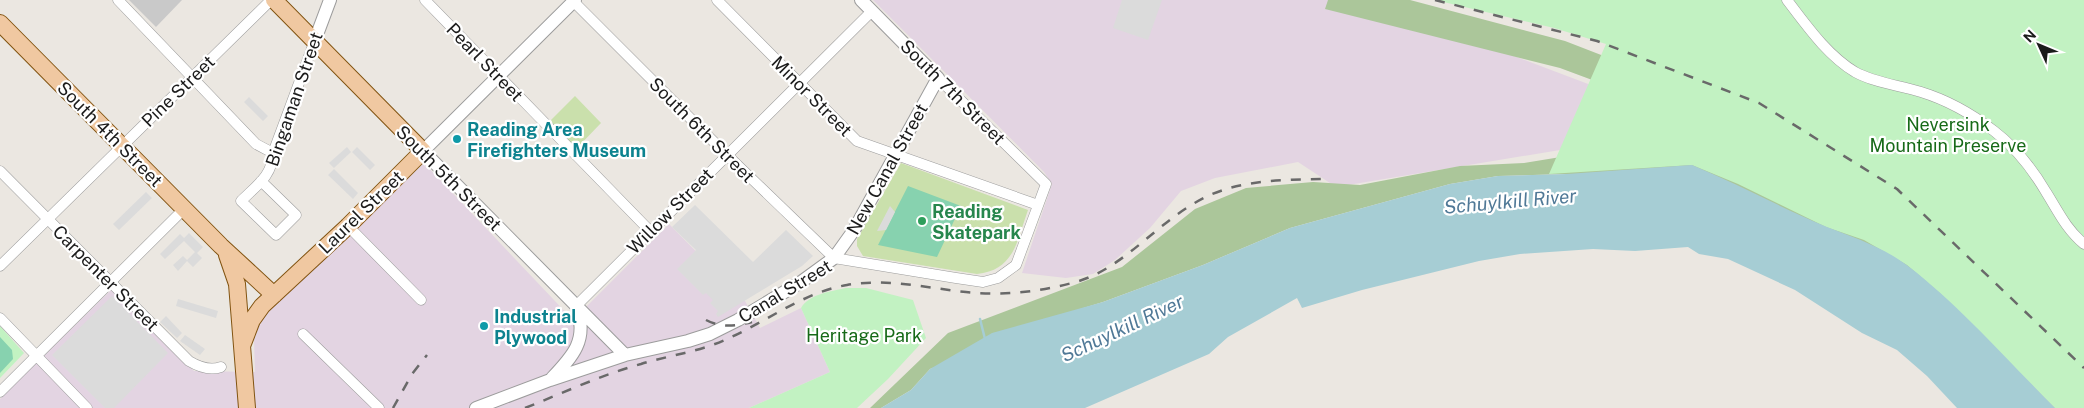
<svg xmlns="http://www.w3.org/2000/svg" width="2084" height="408" font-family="'Public Sans',sans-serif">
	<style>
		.industrial { fill: #e3d4e2 }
		.religious { fill: #c9c9c9 }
		.grass { fill: #cae0ac }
		.forest { fill: #abc69a }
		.park { fill: #c2f2c2 }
		.pitch { fill: #87d2af }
		.parking { fill: #dbdbdb }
		.water { fill: #a6cdd4 }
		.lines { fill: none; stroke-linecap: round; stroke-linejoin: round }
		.stream { stroke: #a6cdd4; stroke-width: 2.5 }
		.minor-casing { stroke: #9c9c9c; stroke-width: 11 }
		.tertiary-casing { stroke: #9c9c9c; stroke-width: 14 }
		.primary-casing { stroke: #815310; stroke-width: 18 }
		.minor { stroke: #fff; stroke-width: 10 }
		.tertiary { stroke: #fff; stroke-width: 12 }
		.primary { stroke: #f0c8a1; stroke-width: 16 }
		.rail { stroke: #696969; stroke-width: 2.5; stroke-dasharray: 10 10; stroke-linecap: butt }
		.culture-dot { fill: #0f9aa8; stroke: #fff; stroke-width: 2 }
		.leisure-dot { fill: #2e9e5b; stroke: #fff; stroke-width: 2 }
		.labels { text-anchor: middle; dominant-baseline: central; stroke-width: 4.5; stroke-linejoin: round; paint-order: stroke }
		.street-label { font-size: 18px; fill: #1b1b1b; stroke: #fff }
		.park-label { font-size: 18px; fill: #176a18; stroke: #fff }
		.culture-label { font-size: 18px; font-weight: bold; fill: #0d838f; stroke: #fff; text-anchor: start }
		.leisure-label { font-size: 18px; font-weight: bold; fill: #27864d; stroke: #fff; text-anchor: start }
		.water-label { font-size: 19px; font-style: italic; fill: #507997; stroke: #fff }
	</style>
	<rect width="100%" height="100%" fill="#ebe7e1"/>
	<path class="industrial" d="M873 0H1366L1612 93 1596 144 1336 187 1298 162 1215 178 1181 191 1150 228 1115 260 1093 274 1066 278 1022 273 1052 184 1044 172Z
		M424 163 573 320 669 224 745 301 760 328 801 308 830 372 749 408H0V399L111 290 194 371 255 372 254 339 263 315Z"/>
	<path class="religious" d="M129 0H182L156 27Z"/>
	<path class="grass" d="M575 96 601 123 577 148 549 122Z
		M901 163 1028 210C1017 240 1015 270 977 274L863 256 857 246V239Z"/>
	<path class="forest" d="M1328 0H1410L1565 41 1658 77 2084 379V408H2055L1942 295 1567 174 1498 176 1450 184 1290 228 1203 265 1103 302 1051 318 930 369 911 390 881 408H870L948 333 1122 267 1195 209 1246 188 1313 182 1360 185 1460 166 1524 163 1634 145 1662 106 1560 68 1325 9Z"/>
	<path class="park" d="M1435 0H2084V408H2055L1942 295 1907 265 1864 240 1826 227 1738 184 1692 165 1549 174 1606 44 1554 28Z
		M846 288H866L913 300 926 338 888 379 857 408H749L830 372 801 308C809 294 832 291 846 288Z
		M0 326 24 353 0 378Z"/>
	<path class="pitch" d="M908 186 961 206 937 257 878 245Z
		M0 337 12 350 13 359 0 373Z"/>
	<path class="parking" d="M1122 0H1162L1148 40 1113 28Z
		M249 97 268 116 263 121 244 102Z
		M347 147 351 152 334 168 329 163Z
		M357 147 375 165 370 170 352 152Z
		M334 169 358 193 353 199 328 175Z
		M146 192 152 198 119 230 113 224Z
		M695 205 753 262 786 230 813 256 802 266 718 317 716 314 718 311 710 303 713 300 706 293 703 295 677 269 696 250 672 227Z
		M890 206 895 212 886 230 877 231Z
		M189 233 203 247 197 253 202 258 193 267 187 261 178 271 173 265 183 256 187 260 195 252 184 241 165 259 160 254 180 234 184 238Z
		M112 296 168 353 114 408H105L52 355Z
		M178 299 218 311 216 318 176 306Z
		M166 316 182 333 177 338 160 322Z
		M185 335 205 349 200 355 180 341Z"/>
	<path class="water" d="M1692 165C1738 184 1781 208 1827 227 1855 238 1883 247 1908 266 1959 305 2009 362 2055 408H1957L1927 376 1897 350 1862 333 1795 290 1728 259 1699 254 1688 247 1635 251 1593 249 1520 254 1479 261 1362 290 1302 308 1297 298 1228 337 1209 354 1085 408H881L911 390 930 369 992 333 1103 302 1203 265 1290 228 1450 184 1498 176 1567 174Z"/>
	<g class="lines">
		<path class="stream" d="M980 319 985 339"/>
		<g class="minor-casing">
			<path id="minor" d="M118 0 256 144 273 153
				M425 0 650 231
				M717 0 857 141 1038 205
				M1787 0C1807 26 1827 55 1855 72 1875 83 1899 85 1921 92 1947 100 1972 114 1994 131 2015 147 2033 170 2046 192 2058 211 2066 229 2084 244
				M574 2 727 155 834 258 956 278 983 282 998 278 1016 265 1046 184 938 78
				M0 171 189 361C199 367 210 371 221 367
				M261 181 296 215 276 235 241 201C256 186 273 175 273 153L315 40
				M348 226 421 300
				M0 266 271 0
				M576 306 872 11
				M0 318 87 408
				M303 334 379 408
				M0 392 184 209"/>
		</g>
		<g class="tertiary-casing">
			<path id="tertiary" d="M575 0 423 151 625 355
				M315 40 330 0
				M552 378C573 356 588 340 577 308
				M476 408 550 380 625 355 688 341 710 334 738 320 801 282 834 258 854 230 938 78 861 0"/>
		</g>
		<g class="primary-casing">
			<path id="primary" d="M0 23 221 246 274 295
				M227 255 237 284 247 408
				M242 346 252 320 262 306 348 226 423 151 274 0"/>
		</g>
		<use href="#minor" class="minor"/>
		<use href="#tertiary" class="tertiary"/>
		<use href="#primary" class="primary"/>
		<path class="rail" d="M1435 0 1597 41 1759 103 1897 189 2084 368
			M706 320C721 328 736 326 752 322
			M393 408 412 374 427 355
			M525 408C563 393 601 375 641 364 670 355 699 352 727 339 766 322 804 292 847 285 887 278 926 288 966 292 1001 296 1038 292 1072 283 1120 271 1151 229 1193 204 1231 180 1277 180 1321 179"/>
	</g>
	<g class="culture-dot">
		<circle cx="457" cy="139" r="5"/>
		<circle cx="484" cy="326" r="5"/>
	</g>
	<circle class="leisure-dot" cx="922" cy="221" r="5"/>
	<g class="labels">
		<g class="street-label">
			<text transform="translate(485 62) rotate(46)">Pearl Street</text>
			<text transform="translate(178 91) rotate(-44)">Pine Street</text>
			<text transform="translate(953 92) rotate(45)">South 7th Street</text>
			<text transform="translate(812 96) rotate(45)">Minor Street</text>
			<text transform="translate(294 99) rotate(-71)">Bingaman Street</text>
			<text transform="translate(702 130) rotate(45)">South 6th Street</text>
			<text transform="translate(110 134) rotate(45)">South 4th Street</text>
			<text transform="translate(887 169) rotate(-61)">New Canal Street</text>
			<text transform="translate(449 178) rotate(45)">South 5th Street</text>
			<text transform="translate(670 211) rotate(-45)">Willow Street</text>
			<text transform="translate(361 212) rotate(-44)">Laurel Street</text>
			<text transform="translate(106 278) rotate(45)">Carpenter Street</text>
			<text transform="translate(785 291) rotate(-31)">Canal Street</text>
		</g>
		<g class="park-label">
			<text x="1948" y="124">Neversink<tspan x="1948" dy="21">Mountain Preserve</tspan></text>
			<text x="864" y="335">Heritage Park</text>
		</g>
		<g class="culture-label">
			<text x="467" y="129">Reading Area<tspan x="467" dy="21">Firefighters Museum</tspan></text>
			<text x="494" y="316">Industrial<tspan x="494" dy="21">Plywood</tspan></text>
		</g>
		<g class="leisure-label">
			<text x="932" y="211">Reading<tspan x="932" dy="21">Skatepark</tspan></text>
		</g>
		<g class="water-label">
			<text transform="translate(1510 201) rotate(-5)">Schuylkill River</text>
			<text transform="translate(1122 328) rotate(-25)">Schuylkill River</text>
		</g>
	</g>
	<g transform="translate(2039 45) rotate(314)" stroke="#ffffff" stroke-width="4" paint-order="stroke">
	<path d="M0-4L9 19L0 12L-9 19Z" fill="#1b1b1b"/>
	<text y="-8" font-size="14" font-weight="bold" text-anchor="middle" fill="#1b1b1b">N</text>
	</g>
</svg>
